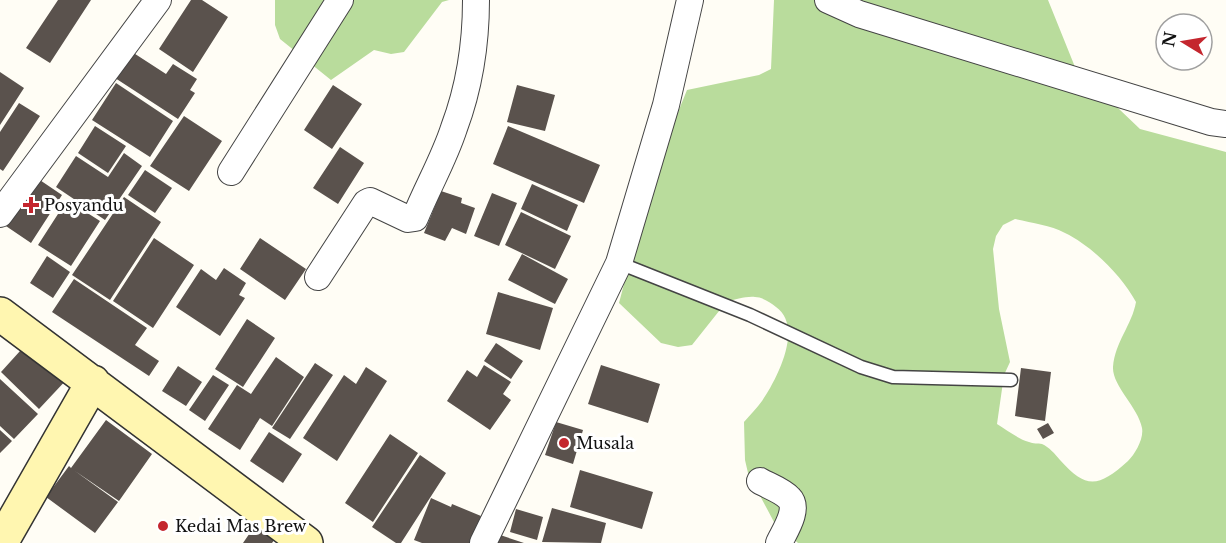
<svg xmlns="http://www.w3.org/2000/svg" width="1226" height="543" font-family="'Libre Baskerville',serif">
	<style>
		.forest { fill: #b9dc9c; fill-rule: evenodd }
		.building { fill: #5a524d }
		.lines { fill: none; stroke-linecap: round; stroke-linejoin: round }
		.service-casing { stroke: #444; stroke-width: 15 }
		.minor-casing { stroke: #444; stroke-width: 28 }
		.secondary-casing { stroke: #333; stroke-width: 36 }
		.service { stroke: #fff; stroke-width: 12 }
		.minor { stroke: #fff; stroke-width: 26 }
		.secondary { stroke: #fff6b0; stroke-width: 33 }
		.poi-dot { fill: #c4262e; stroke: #fff; stroke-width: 2 }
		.labels { text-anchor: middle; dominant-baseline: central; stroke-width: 6; stroke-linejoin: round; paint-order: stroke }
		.poi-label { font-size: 16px; fill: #111; stroke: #fff; text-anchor: start }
	</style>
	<rect width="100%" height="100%" fill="#fffdf5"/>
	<path class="forest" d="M275 0H449L442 2 404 52 391 54 374 50 331 80 280 39 275 25Z
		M774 0H1048L1075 67 1140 129 1226 152V543H798L774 522 748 473 745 460 744 422C750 415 757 408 762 401 777 379 804 327 776 307 770 302 762 297 755 297 746 296 735 300 727 301L692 345 678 347 661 343 619 303 654 171 687 90 759 75 771 69ZM1015 219C1032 223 1050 225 1065 233 1092 246 1122 276 1136 302 1132 325 1115 342 1113 367 1112 386 1138 407 1142 428 1144 439 1135 454 1128 461 1098 488 1086 489 1060 460 1055 454 1049 447 1042 444 1038 443 1033 444 1029 442 1018 439 1007 430 997 424L1004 375 1010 362 999 309 993 249 996 236 1003 225Z"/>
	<path class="building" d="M58 0H91L50 63 26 48Z
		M191 0H202L228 17 193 72 159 49Z
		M129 50 166 74 173 64 197 79 190 90 195 93 178 119 112 76Z
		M0 72 24 88 0 125Z
		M116 83 173 121 150 157 92 120Z
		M333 85 362 104 332 149 304 130Z
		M517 85 555 95 545 131 507 122Z
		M19 103 40 116 3 171 0 169V132Z
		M184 116 222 141 189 191 150 166Z
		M95 126 126 146 108 173 78 153Z
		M508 126 600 165 584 203 493 164Z
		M340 147 364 163 338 204 313 188Z
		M124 153 142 166 105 220 56 187 76 156 108 177Z
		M145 170 172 188 155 213 128 195Z
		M28 172 62 195 31 243 0 222Z
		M532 184 578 205 567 231 521 209Z
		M441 191 462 198 461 203 475 208 466 234 452 228 445 241 424 233Z
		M492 193 517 203 499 246 474 236Z
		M124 197 161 222 110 300 72 275Z
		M67 200 100 221 71 266 38 245Z
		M521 212 571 236 555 269 505 245Z
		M154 238 194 265 153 328 113 301Z
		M260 238 306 269 285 300 240 269Z
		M522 254 568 279 555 304 508 280Z
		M47 256 70 272 53 298 30 283Z
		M224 268 246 283 239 295 245 298 220 336 176 307 201 269 216 280Z
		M74 279 147 328 135 345 159 361 149 376 52 312Z
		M498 292 553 308 540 350 486 334Z
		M247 319 275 338 243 387 215 369Z
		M30 340 69 377 39 409 1 372Z
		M496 343 523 361 511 379 484 361Z
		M276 357 304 377 272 426 260 418 240 450 208 429 237 385 251 394Z
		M315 363 333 375 290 439 272 428Z
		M484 365 511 382 503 394 511 400 490 430 447 401 467 370 477 377Z
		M601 365 660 384 648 423 588 404Z
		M178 366 202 382 186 406 162 391Z
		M366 367 387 381 337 461 303 438 344 375 356 384Z
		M1021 368 1051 372 1045 421 1015 416Z
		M213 375 229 385 205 421 189 410Z
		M0 379 38 414 14 439 0 426Z
		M106 420 152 454 119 501 75 471 118 502 95 533 46 497 69 466 71 468Z
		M556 422 583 430 573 464 545 455Z
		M1048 423 1054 433 1043 439 1037 429Z
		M0 430 12 441 0 453Z
		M269 432 302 454 283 483 250 461Z
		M390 434 418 453 373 522 345 503Z
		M420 455 446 473 401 543H396L372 527Z
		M580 470 653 492 642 529 570 507Z
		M431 498 451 507 452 504 481 516 470 543H422L414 540Z
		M552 508 606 523 601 543 542 542Z
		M516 509 543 517 537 540 510 532Z
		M260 518 280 532 272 543H243Z
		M494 533 524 543H491Z"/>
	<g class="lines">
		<g class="service-casing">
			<path id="service" d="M619 263 750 315 861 367 893 377 1011 380"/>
		</g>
		<g class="minor-casing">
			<path id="minor" d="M828 0 859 14 1211 122 1226 124
				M231 172 340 0
				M0 214 158 0
				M318 277 366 203 370 201 408 219 415 218C427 188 444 159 454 128 469 88 476 42 476 0
				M760 481C769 486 783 491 789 498 800 509 784 532 779 543
				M483 543 619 263 666 105 690 0"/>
		</g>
		<g class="secondary-casing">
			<path id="secondary" d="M0 314 306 543
				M1 543 93 382"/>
		</g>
		<use href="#service" class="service"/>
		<use href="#minor" class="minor"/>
		<use href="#secondary" class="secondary"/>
	</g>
	<g class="poi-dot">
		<path d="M28 196h6v6h6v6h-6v6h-6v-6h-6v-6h6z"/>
		<circle cx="564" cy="443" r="6"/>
		<circle cx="163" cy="526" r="6"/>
	</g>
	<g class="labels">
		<g class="poi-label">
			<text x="44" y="205">Posyandu</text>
			<text x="576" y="443">Musala</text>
			<text x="175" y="526">Kedai Mas Brew</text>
		</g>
	</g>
	<g transform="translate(1184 42) rotate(281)"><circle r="28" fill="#ffffff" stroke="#a0a0a0" stroke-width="1.5"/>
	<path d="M0-4.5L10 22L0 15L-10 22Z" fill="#c4262e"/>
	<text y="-9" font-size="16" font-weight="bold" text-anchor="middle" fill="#111111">N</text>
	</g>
</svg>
